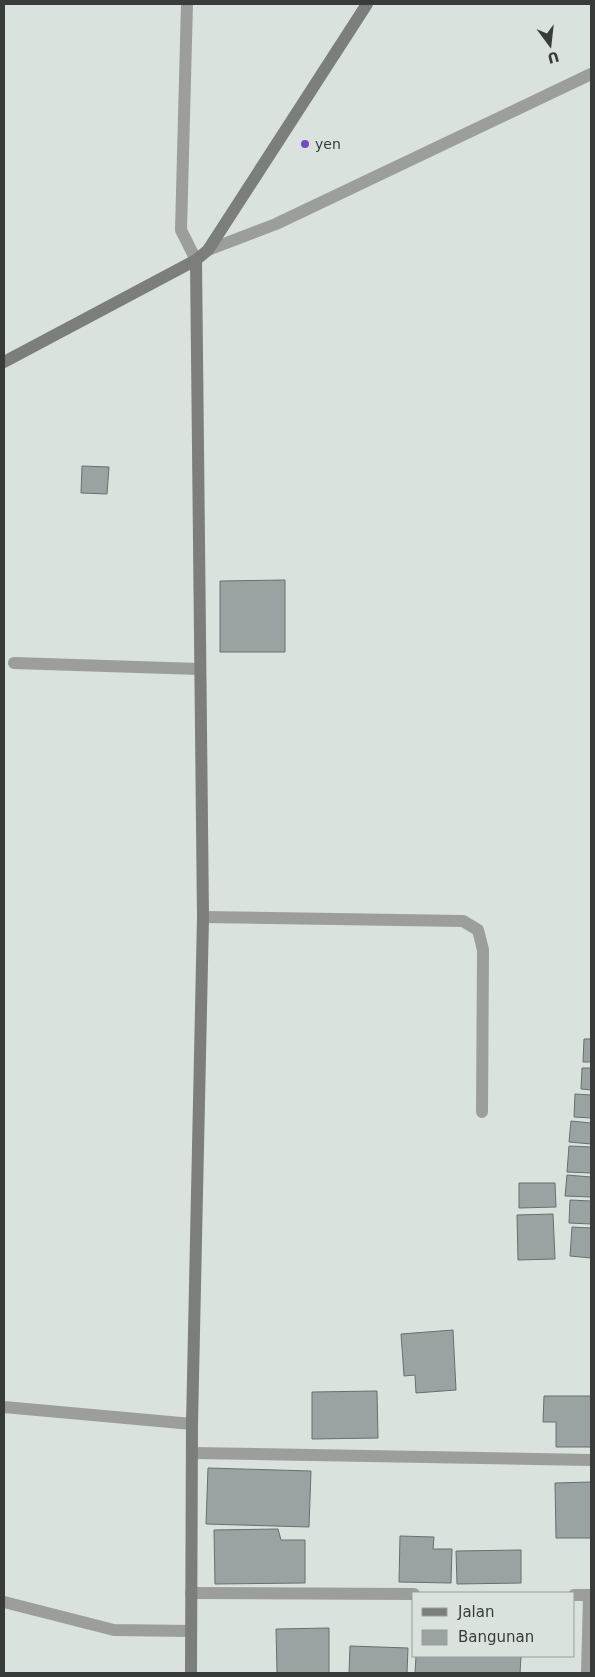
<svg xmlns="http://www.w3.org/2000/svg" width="595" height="1677" font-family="'DejaVu Sans',sans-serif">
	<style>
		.building { fill: #9aa3a2; stroke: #67706f }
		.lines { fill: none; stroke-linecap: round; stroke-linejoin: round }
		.street { stroke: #9c9e9b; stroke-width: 12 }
		.secondary { stroke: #7b7e7a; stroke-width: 12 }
		.poi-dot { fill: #764ac3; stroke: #d9e2dd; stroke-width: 2 }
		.labels { text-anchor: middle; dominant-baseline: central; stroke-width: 5; stroke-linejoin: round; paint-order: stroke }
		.poi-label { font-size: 14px; fill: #383b39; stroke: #d9e2dd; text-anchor: start }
	</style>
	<rect width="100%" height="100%" fill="#d9e2dd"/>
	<path class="building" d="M82 466 109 467 107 494 81 493Z
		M285 580V652H220V581Z
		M584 1039H591V1062H583Z
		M582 1068H591V1090L581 1089Z
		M575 1094 591 1095V1118L574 1117Z
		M571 1121 591 1123V1144L569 1142Z
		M569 1146 591 1147V1173L567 1172Z
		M567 1175 591 1177V1197L565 1196Z
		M519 1183H555L556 1207 519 1208Z
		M570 1200 591 1201V1224L569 1223Z
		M553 1214 555 1259 518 1260 517 1215Z
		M572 1227 591 1228V1258L570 1256Z
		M453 1330 456 1390 416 1393 415 1375 404 1376 401 1334Z
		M377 1391 378 1438 312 1439V1392Z
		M544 1396H591V1447H556V1422H543Z
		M208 1468 311 1471 309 1527 206 1524Z
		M591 1482V1538H556L555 1483Z
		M278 1529 281 1540H305V1583L215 1584 214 1530Z
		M400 1536 434 1537 433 1549H452L451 1583 399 1582Z
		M521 1550V1583L457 1584 456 1551Z
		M329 1628V1673H277L276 1629Z
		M350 1646 408 1648 407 1673H349Z
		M416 1656H521L520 1673H415Z"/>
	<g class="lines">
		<path class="street" d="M187 4 181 230 196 260
			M208 250 276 224 591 74
			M14 663 199 669
			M203 917 463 921 478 930 483 950 482 1112
			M4 1407 192 1424
			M193 1453 591 1460
			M191 1593 414 1594
			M574 1595H591
			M4 1602 114 1630 191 1631
			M587 1673 589 1595"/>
		<path class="secondary" d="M4 362 196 260 208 250 367 4
			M191 1673 192 1424 203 917 196 260"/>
	</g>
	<circle class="poi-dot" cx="305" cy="144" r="5"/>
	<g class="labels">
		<g class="poi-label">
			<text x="315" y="144">yen</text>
		</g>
	</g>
	<rect width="595" height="1677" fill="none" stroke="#383b39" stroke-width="10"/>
	<rect x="412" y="1592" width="162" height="65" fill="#d9e2dd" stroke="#999f9b"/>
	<rect x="422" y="1608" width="25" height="8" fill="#7b7e7a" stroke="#999f9b"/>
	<text x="458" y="1617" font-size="15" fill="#383b39">Jalan</text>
	<rect x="422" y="1630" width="25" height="15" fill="#9aa3a2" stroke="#999f9b"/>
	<text x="458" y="1642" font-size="15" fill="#383b39">Bangunan</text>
	<g transform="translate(550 45) rotate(165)" stroke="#d9e2dd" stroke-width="4" paint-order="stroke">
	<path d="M0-4L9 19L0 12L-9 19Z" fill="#383b39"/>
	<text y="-8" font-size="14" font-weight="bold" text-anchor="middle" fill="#383b39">U</text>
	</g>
</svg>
